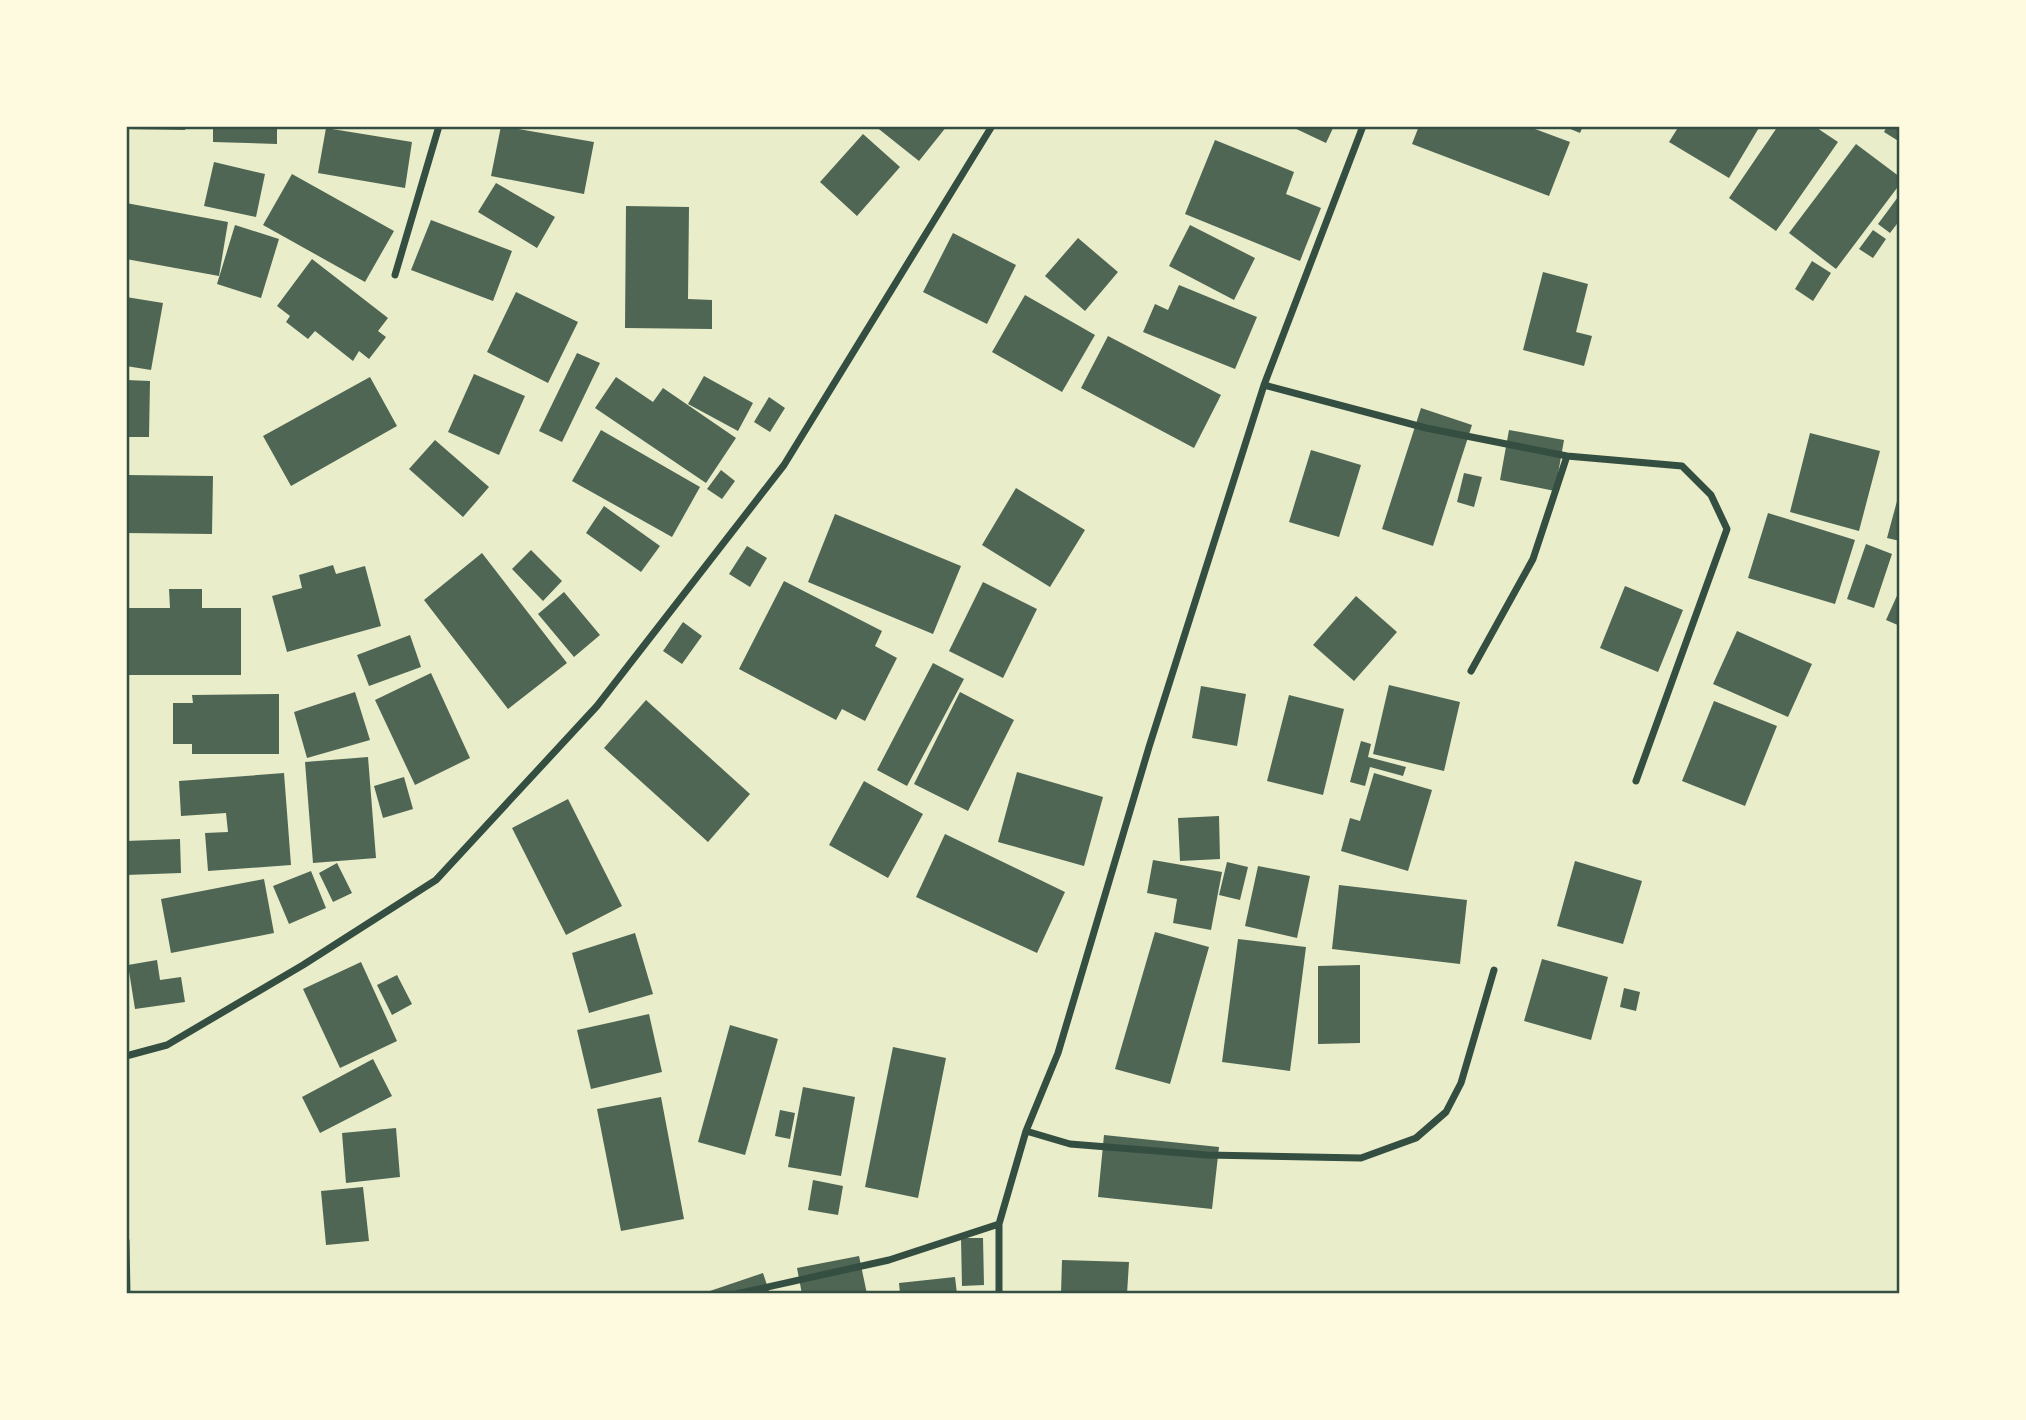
<svg xmlns="http://www.w3.org/2000/svg" width="2026" height="1420" font-family="Poppins,sans-serif">
	<style>
		.building { fill: #4f6655 }
		.lines { fill: none; stroke-linecap: round; stroke-linejoin: round }
		.minor { stroke: #344e41; stroke-width: 7 }
		.neatline { fill: none; stroke: #344e41; stroke-width: 2.5 }
	</style>
	<rect width="100%" height="100%" fill="#e9edc9"/>
	<path class="building" d="M126 126H186L185 130 126 129Z
		M213 126H277V144L213 142Z
		M501 126 594 142 584 194 491 176Z
		M875 126H947L919 161Z
		M1290 126H1334L1326 143Z
		M1419 126H1527L1570 142 1549 196 1412 144Z
		M1563 126H1583L1580 133Z
		M1679 126H1760L1729 178 1669 142Z
		M1778 126H1814L1838 142 1776 231 1729 198Z
		M1887 126H1900V142L1884 132Z
		M326 128 412 142 405 188 318 173Z
		M863 134 900 167 857 216 820 182Z
		M1215 140 1294 172 1286 194 1321 208 1300 261 1185 214Z
		M1856 144 1900 177V184L1836 269 1789 233Z
		M214 162 265 174 256 217 204 206Z
		M292 174 394 231 365 282 263 225Z
		M496 183 555 217 537 248 478 212Z
		M1898 197 1900 220 1890 233 1878 224Z
		M126 203 228 222 219 276 126 259Z
		M626 206 689 207 688 299 712 300V329L625 328Z
		M431 220 512 251 493 301 411 270Z
		M235 225 279 239 261 298 217 284Z
		M1190 225 1255 258 1234 300 1169 266Z
		M1873 230 1886 239 1873 258 1859 249Z
		M953 233 1016 265 987 324 923 292Z
		M1078 238 1118 272 1085 311 1045 276Z
		M312 259 388 318 378 331 386 337 369 359 359 351 353 361 315 331 308 339 286 322 290 316 277 306Z
		M1812 261 1831 273 1813 301 1795 289Z
		M1543 272 1588 284 1576 332 1592 336 1584 366 1523 350Z
		M1179 285 1257 317 1235 369 1143 332 1155 304 1168 310Z
		M516 292 578 322 548 383 487 352Z
		M1025 295 1095 335 1062 392 992 352Z
		M126 297 163 303 151 370 126 366Z
		M1108 336 1221 395 1194 448 1081 388Z
		M577 353 600 363 562 442 539 431Z
		M474 374 525 396 499 455 448 432Z
		M704 376 753 403 738 431 688 404Z
		M370 377 397 426 291 486 263 436Z
		M616 377 653 402 663 388 736 438 706 483 595 408Z
		M126 380 150 381 149 437H126Z
		M769 397 785 408 770 432 754 422Z
		M1421 408 1472 425 1433 546 1382 529Z
		M601 430 700 487 672 537 572 481Z
		M1509 430 1564 440 1555 491 1500 480Z
		M1810 433 1880 451 1859 531 1790 512Z
		M435 440 489 487 463 517 409 469Z
		M1311 450 1361 465 1339 537 1289 522Z
		M721 470 735 481 722 499 707 489Z
		M1464 473 1482 477 1474 507 1457 502Z
		M126 475 213 476 212 534 126 533Z
		M1016 488 1085 530 1050 587 982 545Z
		M1900 490V541L1887 538Z
		M604 506 660 546 641 572 586 533Z
		M1768 513 1855 540 1835 604 1748 578Z
		M835 514 961 566 933 634 808 582Z
		M1866 544 1892 554 1874 608 1847 599Z
		M747 546 767 558 750 587 729 574Z
		M531 550 562 581 543 601 512 569Z
		M482 553 567 663 508 709 424 600Z
		M333 565 336 574 365 566 381 626 287 652 272 596 302 588 299 575Z
		M784 581 882 631 875 646 897 658 865 721 842 709 836 720 739 669Z
		M983 582 1037 609 1003 678 949 651Z
		M1625 586 1683 610 1658 672 1600 648Z
		M169 589H202V608H241V675H129L128 608H170Z
		M1900 589V626L1886 620Z
		M564 592 600 635 574 657 538 614Z
		M1356 596 1397 632 1354 681 1313 645Z
		M683 622 702 636 682 664 663 651Z
		M1737 631 1812 664 1788 717 1713 684Z
		M410 635 421 667 369 686 357 655Z
		M933 663 964 679 907 786 877 770Z
		M431 673 470 758 415 785 375 700Z
		M1389 685 1460 702 1444 771 1373 754Z
		M1201 686 1246 694 1237 746 1192 738Z
		M355 692 370 740 307 758 294 712Z
		M960 692 1014 720 968 811 914 784Z
		M279 694V754H192V744H173V703H193L192 695Z
		M1289 695 1344 709 1323 795 1267 781Z
		M646 700 750 794 708 842 604 748Z
		M1714 701 1777 726 1745 806 1682 781Z
		M1361 741 1371 744 1368 757 1406 767 1403 776 1370 767 1365 786 1350 782Z
		M368 757 376 858 313 863 305 762Z
		M1017 772 1103 797 1084 866 998 842Z
		M284 773 291 865 208 871 205 833 228 832 226 813 181 816 179 781Z
		M1374 773 1432 790 1408 871 1341 851 1350 818 1360 821Z
		M404 777 413 809 383 818 374 786Z
		M864 781 923 814 888 878 829 845Z
		M568 799 622 906 566 935 512 828Z
		M1219 816 1220 859 1180 861 1178 818Z
		M945 834 1065 892 1037 953 916 897Z
		M180 839 181 873 126 875V841Z
		M1153 860 1222 872 1211 930 1173 923 1177 899 1147 893Z
		M1575 861 1642 881 1623 944 1557 926Z
		M1227 862 1248 867 1240 900 1219 895Z
		M337 863 352 893 333 902 319 873Z
		M1258 866 1310 876 1297 938 1245 926Z
		M311 871 326 908 289 924 273 886Z
		M264 879 274 933 171 953 161 899Z
		M1339 885 1467 900 1460 964 1332 949Z
		M1155 932 1209 947 1170 1084 1115 1069Z
		M635 933 653 994 589 1013 572 953Z
		M1238 939 1306 947 1290 1071 1222 1062Z
		M1542 959 1608 977 1591 1040 1524 1021Z
		M157 960 160 980 181 977 185 1002 135 1009 128 965Z
		M361 962 397 1041 340 1068 303 989Z
		M1360 965V1043L1318 1044V966Z
		M397 975 412 1004 392 1015 377 985Z
		M1624 988 1640 992 1636 1011 1620 1007Z
		M649 1014 662 1072 591 1089 577 1030Z
		M730 1025 778 1039 745 1155 698 1142Z
		M893 1047 946 1058 918 1198 865 1187Z
		M373 1059 392 1096 320 1133 302 1097Z
		M803 1087 855 1097 841 1176 788 1167Z
		M661 1097 684 1219 621 1231 597 1109Z
		M780 1110 795 1113 790 1139 775 1136Z
		M396 1128 400 1177 346 1183 342 1133Z
		M1104 1135 1219 1147 1212 1209 1098 1197Z
		M813 1180 843 1186 838 1215 808 1210Z
		M363 1187 369 1241 326 1245 321 1191Z
		M961 1238H983L984 1285 962 1286Z
		M859 1256 867 1294H802L797 1268Z
		M1062 1260 1129 1262 1127 1294H1061Z
		M763 1273 770 1294H701Z
		M955 1277 957 1294H900L899 1283Z"/>
	<g class="lines">
		<path class="minor" d="M395 275 439 126
			M1264 385 1426 428 1567 456 1682 466 1711 495 1727 529 1636 781
			M1471 671 1533 559 1567 456
			M126 1056 167 1045 303 965 436 880 597 706 784 465 992 126
			M1026 1131 1070 1144 1207 1155 1361 1158 1416 1138 1446 1112 1461 1083 1494 970
			M999 1224V1294
			M126 1241 127 1294
			M736 1294 889 1260 999 1224 1026 1131 1058 1053 1149 747 1264 385 1363 126"/>
	</g>
	<rect width="2026" height="1420" fill="none" stroke="#fefae0" stroke-width="256"/>
	<rect x="128" y="128" width="1770" height="1164" class="neatline"/>
</svg>
